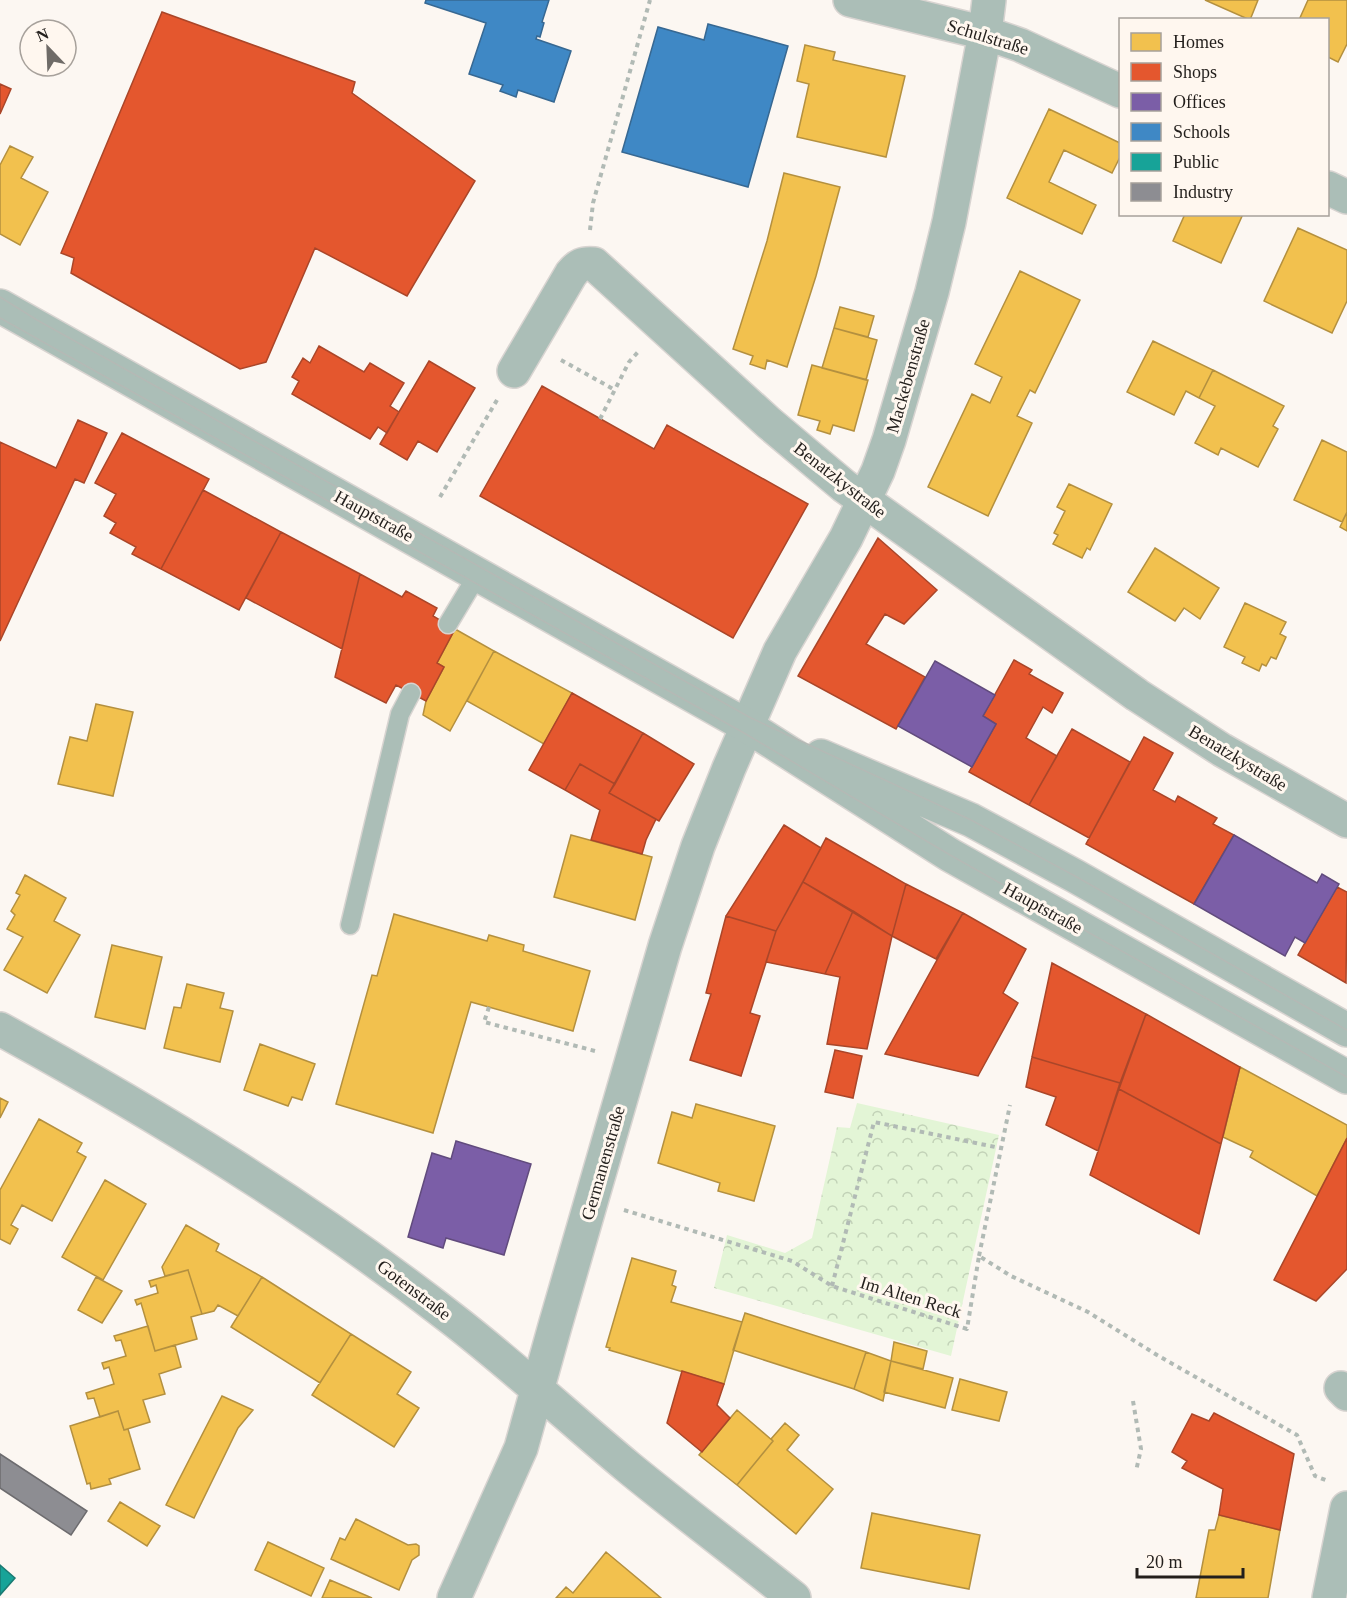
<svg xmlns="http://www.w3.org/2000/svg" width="1347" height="1598" font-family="'Times New Roman',serif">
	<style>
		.park { fill: url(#park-crowns) }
		.homes { fill: #f2c14e; stroke: #b4903f; stroke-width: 1.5 }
		.shops { fill: #e4572e; stroke: #aa4629; stroke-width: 1.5 }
		.offices { fill: #7b5ea7; stroke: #614b7d; stroke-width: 1.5 }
		.schools { fill: #3f88c5; stroke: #376892; stroke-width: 1.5 }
		.public { fill: #17a398; stroke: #1b7b73; stroke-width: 1.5 }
		.industry { fill: #8d8d92; stroke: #6d6c6f; stroke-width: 1.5 }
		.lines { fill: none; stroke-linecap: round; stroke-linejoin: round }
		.service-casing { stroke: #d8d4d1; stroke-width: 21 }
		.minor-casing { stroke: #d8d4d1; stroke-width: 36 }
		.tertiary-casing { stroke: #d8d4d1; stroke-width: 36 }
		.path { stroke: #b1bab5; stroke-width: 4; stroke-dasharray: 4.5 4.5; stroke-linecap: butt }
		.service { stroke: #abbeb7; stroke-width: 18 }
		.minor { stroke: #abbeb7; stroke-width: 33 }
		.tertiary { stroke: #abbeb7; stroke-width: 33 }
		.tram { stroke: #b4b9b5; stroke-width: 1.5 }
		.labels { text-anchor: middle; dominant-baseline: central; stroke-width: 6; stroke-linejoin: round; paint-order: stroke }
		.street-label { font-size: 18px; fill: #231f1c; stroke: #fff7ef }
	</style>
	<defs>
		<pattern id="park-crowns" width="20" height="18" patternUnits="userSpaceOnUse" patternTransform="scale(1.5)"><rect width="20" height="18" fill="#e3f5d6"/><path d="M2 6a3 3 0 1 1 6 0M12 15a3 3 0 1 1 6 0" fill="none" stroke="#c2d2b7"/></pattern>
	</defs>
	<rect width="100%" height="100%" fill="#fcf7f2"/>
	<path class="park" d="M857 1103 999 1135 951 1356 714 1288 727 1235 785 1253 812 1238 837 1127 850 1128Z"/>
	<path class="homes" d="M1205 0H1258L1250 20Z
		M1308 0H1347V44L1338 62 1328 57V20H1299Z
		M805 45 835 52 833 60 905 76 886 157 797 137 809 84 797 81Z
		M1049 109 1120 143V157L1112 173 1064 150 1049 182 1096 205 1082 234 1007 198Z
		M10 146 33 157 21 178 48 192 20 245 0 234V165Z
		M784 173 840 187 816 276 787 367 767 360 765 369 750 364 753 356 733 349 767 241Z
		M1185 214H1243L1221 263 1173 241Z
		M1298 228 1347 250V301L1332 333 1264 301Z
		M1020 271 1080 300 1035 393 1030 390 1017 416 1032 423 988 516 928 487 972 394 990 403 1002 377 975 364Z
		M840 307 874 316 868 337 834 328Z
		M834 328 877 340 866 380 822 368Z
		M1153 341 1213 370 1199 398 1186 391 1174 415 1127 392Z
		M812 365 868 380 854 431 833 425 830 434 817 430 820 421 798 415Z
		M1213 370 1284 406 1273 426 1278 429 1258 467 1221 448 1218 455 1195 443 1215 406 1199 398Z
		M1322 440 1347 452V512L1342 522 1294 500Z
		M1069 484 1112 504 1090 550 1087 548 1082 558 1053 544 1058 535 1054 533 1065 511 1057 507Z
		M1347 512V531L1340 527Z
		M1155 548 1219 588 1200 619 1184 608 1175 621 1128 592Z
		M1245 603 1286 622 1280 634 1286 637 1276 659 1271 657 1266 666 1262 664 1259 671 1242 663 1245 657 1224 647Z
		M455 629 494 651 450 731 423 715 426 701 444 667 437 663Z
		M494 651 572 693 544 744 467 701Z
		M96 704 133 712 113 796 58 784 70 737 87 741Z
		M571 835 652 857 635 920 554 897Z
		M25 875 66 898 54 921 80 935 47 993 4 970 23 937 7 929 15 915 11 911 20 895 16 893Z
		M394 914 487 941 489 935 524 945 523 951 590 971 573 1031 471 1002 433 1133 336 1104 372 975 377 976Z
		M112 945 162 957 145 1029 95 1017Z
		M187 984 224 993 220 1008 233 1011 220 1062 164 1048 174 1007 181 1008Z
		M260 1044 315 1064 302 1100 292 1097 288 1106 244 1090Z
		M1240 1067 1347 1125V1138L1317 1196 1250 1157 1253 1151 1223 1137Z
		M0 1098 8 1102 0 1118Z
		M696 1104 775 1126 754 1201 718 1191 720 1183 658 1163 672 1112 692 1118Z
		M39 1119 82 1143 77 1152 86 1157 52 1221 22 1205 11 1225 18 1229 10 1244 0 1239V1190Z
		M105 1180 146 1204 103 1280 62 1257Z
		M186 1225 219 1244 216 1251 262 1277 238 1316 218 1305 214 1311 202 1314 188 1270 165 1276 162 1267Z
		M632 1258 676 1271 672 1285 676 1287 671 1302 742 1322 724 1384 609 1350 610 1348 606 1347Z
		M188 1270 202 1314 191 1317 197 1339 155 1351 141 1303 137 1305 135 1300 158 1293 156 1285 151 1287 149 1281Z
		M96 1277 122 1291 102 1323 78 1310Z
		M262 1277 351 1334 320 1383 231 1327Z
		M745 1313 866 1352 854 1389 733 1350Z
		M148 1326 155 1351 175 1345 181 1367 159 1374 165 1394 143 1400 150 1422 124 1430 118 1411 100 1417 94 1398 88 1399 86 1393 114 1384 109 1367 104 1369 102 1363 126 1356 121 1340 116 1341 114 1336Z
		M351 1334 411 1372 397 1394 419 1408 394 1447 312 1395Z
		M894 1342 927 1351 923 1369 891 1361Z
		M866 1352 891 1361 883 1401 854 1389Z
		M891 1361 953 1378 945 1408 884 1392Z
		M960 1379 1007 1392 999 1421 952 1410Z
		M222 1396 253 1410 238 1428 194 1518 166 1505Z
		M737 1410 773 1441 737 1485 699 1455Z
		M118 1411 124 1430 128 1429 140 1469 109 1479 111 1484 91 1489 90 1483 87 1484 70 1426Z
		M785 1423 799 1435 787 1450 833 1489 796 1534 737 1485 773 1441 771 1439Z
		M120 1502 160 1526 147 1546 108 1521Z
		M872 1513 980 1535 969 1589 861 1568Z
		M1219 1515 1280 1530 1268 1598H1196L1209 1530H1215Z
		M356 1519 408 1545 416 1544 419 1546V1555L412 1560 399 1590 331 1559 340 1538 345 1540Z
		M268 1542 324 1568 311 1596 255 1570Z
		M606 1552 661 1598H556L566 1587 573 1593Z
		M330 1580 372 1598H322Z"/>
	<path class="shops" d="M162 12 355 82 352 93 475 181 407 296 315 248 266 362 240 369 71 273 74 258 61 253Z
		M0 84 11 89 0 114Z
		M319 346 364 372 370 363 404 383 390 406 399 412 387 433 378 427 370 439 292 394 299 381 292 377 303 358 310 363Z
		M429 361 475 388 437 452 418 441 407 460 380 444Z
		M542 386 654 449 667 425 808 504 733 638 480 496Z
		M78 420 107 433 84 483 75 479 0 641V442L56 468Z
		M122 433 209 479 161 569 132 554 136 547 110 533 116 523 104 516 116 494 95 483Z
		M203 490 281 532 239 610 161 569Z
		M281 532 360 574 342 649 246 598Z
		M878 538 937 590 904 624 885 614 866 644 925 677 896 729 798 676Z
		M360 574 402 597 406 591 437 608 433 616 455 629 437 663 444 667 426 701 396 685 386 703 335 677Z
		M1014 660 1032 670 1029 674 1063 693 1052 713 1043 707 1026 738 1057 756 1029 805 969 772 996 724 983 716Z
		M572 693 643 733 615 784 580 764 565 790 529 770Z
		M1072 729 1130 762 1089 838 1029 805Z
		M643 733 694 764 659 821 609 793Z
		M1144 737 1173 753 1153 790 1175 802 1178 796 1217 818 1213 824 1234 835 1194 904 1086 844Z
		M580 764 615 784 609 793 656 819 646 840 642 854 591 840 600 810 565 790Z
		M784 825 821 848 776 931 726 916Z
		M826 838 906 884 892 936 803 882Z
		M803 882 853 911 825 974 766 962 776 931Z
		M906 884 963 913 936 959 892 936Z
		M1337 887 1347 892 1346 983 1298 955Z
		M853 911 892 936 867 1049 827 1044 840 977 825 974Z
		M963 913 1026 949 1003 993 1018 1003 978 1076 885 1054Z
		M726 916 776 931 750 1013 760 1016 741 1076 690 1060 711 994 706 993Z
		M1052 963 1146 1014 1120 1083 1032 1057Z
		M1146 1014 1240 1067 1221 1144 1119 1089Z
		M835 1050 862 1056 853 1098 825 1092Z
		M1032 1057 1120 1083 1098 1151 1046 1125 1056 1097 1026 1087Z
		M1119 1089 1221 1144 1199 1234 1090 1175Z
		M1347 1138V1269L1316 1301 1274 1280Z
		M682 1371 724 1384 717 1405 730 1418 702 1452 667 1423Z
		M1214 1413 1294 1454 1280 1530 1219 1515 1223 1489 1182 1468 1187 1461 1172 1452 1192 1414 1209 1421Z"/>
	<path class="offices" d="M935 661 995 695 983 716 996 724 972 767 898 726Z
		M1234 835 1317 883 1322 874 1339 884 1305 943 1295 937 1285 956 1194 904Z
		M456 1141 531 1164 504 1255 446 1238 443 1248 408 1237 432 1153 451 1159Z"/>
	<path class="schools" d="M426 0H549L542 22 544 23 540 37 537 36 536 39 571 51 554 102 518 90 516 97 500 91 503 85 469 74 486 23 425 3Z
		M708 24 788 46 748 187 622 152 658 27 704 40Z"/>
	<path class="public" d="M0 1565 15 1578 0 1595Z"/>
	<path class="industry" d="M0 1454 87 1511 71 1535 0 1488Z"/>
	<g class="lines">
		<g class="service-casing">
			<path id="service" d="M448 624 478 574
				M350 925 400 714 411 693"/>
		</g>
		<g class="minor-casing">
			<path id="minor" d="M850 0 985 33 1020 45 1120 91
				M1328 188 1347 197
				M514 371 571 274C578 265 583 263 594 264L769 423 844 486 1137 695 1222 750 1347 821
				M0 1029C157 1115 310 1208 451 1318 512 1365 569 1418 628 1467 683 1512 739 1554 794 1598
				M1341 1388 1347 1394
				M454 1598 521 1448 555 1326 665 946 698 846 729 768 780 651 846 538 878 471 889 440 932 292 949 222 985 33 989 0
				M1329 1598 1347 1508"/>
		</g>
		<g class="tertiary-casing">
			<path id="tertiary" d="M0 306 747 726 950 855 1347 1077
				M821 756 971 820 1075 876 1347 1030"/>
		</g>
		<path class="path" d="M590 230 593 203 650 0
			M561 360 615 390
			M600 419 629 362 638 352
			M440 497 497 400
			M489 1007 484 1022 599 1052
			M624 1210 792 1261 832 1286 967 1329 979 1256 1011 1276 1088 1312 1157 1355 1297 1435 1315 1476 1328 1481
			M979 1256 1010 1105
			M832 1286 874 1122 1000 1148
			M1133 1401 1141 1449 1136 1471"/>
		<use href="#service" class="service"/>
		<use href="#minor" class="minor"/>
		<use href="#tertiary" class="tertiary"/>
		<path class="tram" d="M0 297 37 320 751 718 971 820 1075 876 1347 1030
			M0 318 744 733 950 855 1347 1077"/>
	</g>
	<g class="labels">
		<g class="street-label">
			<text transform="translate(988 37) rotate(17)">Schulstraße</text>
			<text transform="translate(908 376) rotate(-74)">Mackebenstraße</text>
			<text transform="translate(840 480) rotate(38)">Benatzkystraße</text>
			<text transform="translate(374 516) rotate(29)">Hauptstraße</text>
			<text transform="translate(1238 758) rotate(31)">Benatzkystraße</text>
			<text transform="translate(1043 908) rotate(29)">Hauptstraße</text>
			<text transform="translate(603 1163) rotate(-74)">Germanenstraße</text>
			<text transform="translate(414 1290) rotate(37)">Gotenstraße</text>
			<text transform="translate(911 1297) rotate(17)">Im Alten Reck</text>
		</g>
	</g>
	<rect x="1119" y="18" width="210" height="198" fill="#fff7ef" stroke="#a7a19b" stroke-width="1.5"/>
	<rect x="1131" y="33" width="30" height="18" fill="#f2c14e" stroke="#a7a19b" stroke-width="1.5"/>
	<text x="1173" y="48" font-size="18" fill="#231f1c">Homes</text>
	<rect x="1131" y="63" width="30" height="18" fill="#e4572e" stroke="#a7a19b" stroke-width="1.5"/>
	<text x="1173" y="78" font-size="18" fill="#231f1c">Shops</text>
	<rect x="1131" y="93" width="30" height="18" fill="#7b5ea7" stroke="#a7a19b" stroke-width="1.5"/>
	<text x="1173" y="108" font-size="18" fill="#231f1c">Offices</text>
	<rect x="1131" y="123" width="30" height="18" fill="#3f88c5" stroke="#a7a19b" stroke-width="1.5"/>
	<text x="1173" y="138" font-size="18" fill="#231f1c">Schools</text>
	<rect x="1131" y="153" width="30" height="18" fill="#17a398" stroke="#a7a19b" stroke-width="1.5"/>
	<text x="1173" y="168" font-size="18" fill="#231f1c">Public</text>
	<rect x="1131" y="183" width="30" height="18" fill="#8d8d92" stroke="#a7a19b" stroke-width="1.5"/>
	<text x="1173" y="198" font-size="18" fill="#231f1c">Industry</text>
	<g transform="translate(48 48) rotate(337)"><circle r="28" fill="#fff7ef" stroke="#a7a19b" stroke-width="1.5"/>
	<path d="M0-4.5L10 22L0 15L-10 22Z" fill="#6f6b67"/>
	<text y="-9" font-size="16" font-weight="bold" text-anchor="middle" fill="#231f1c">N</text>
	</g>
	<path d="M1137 1568v9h106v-9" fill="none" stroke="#231f1c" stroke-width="3"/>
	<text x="1146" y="1568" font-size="18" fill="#231f1c" stroke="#fff7ef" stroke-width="4.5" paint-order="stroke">20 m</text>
</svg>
